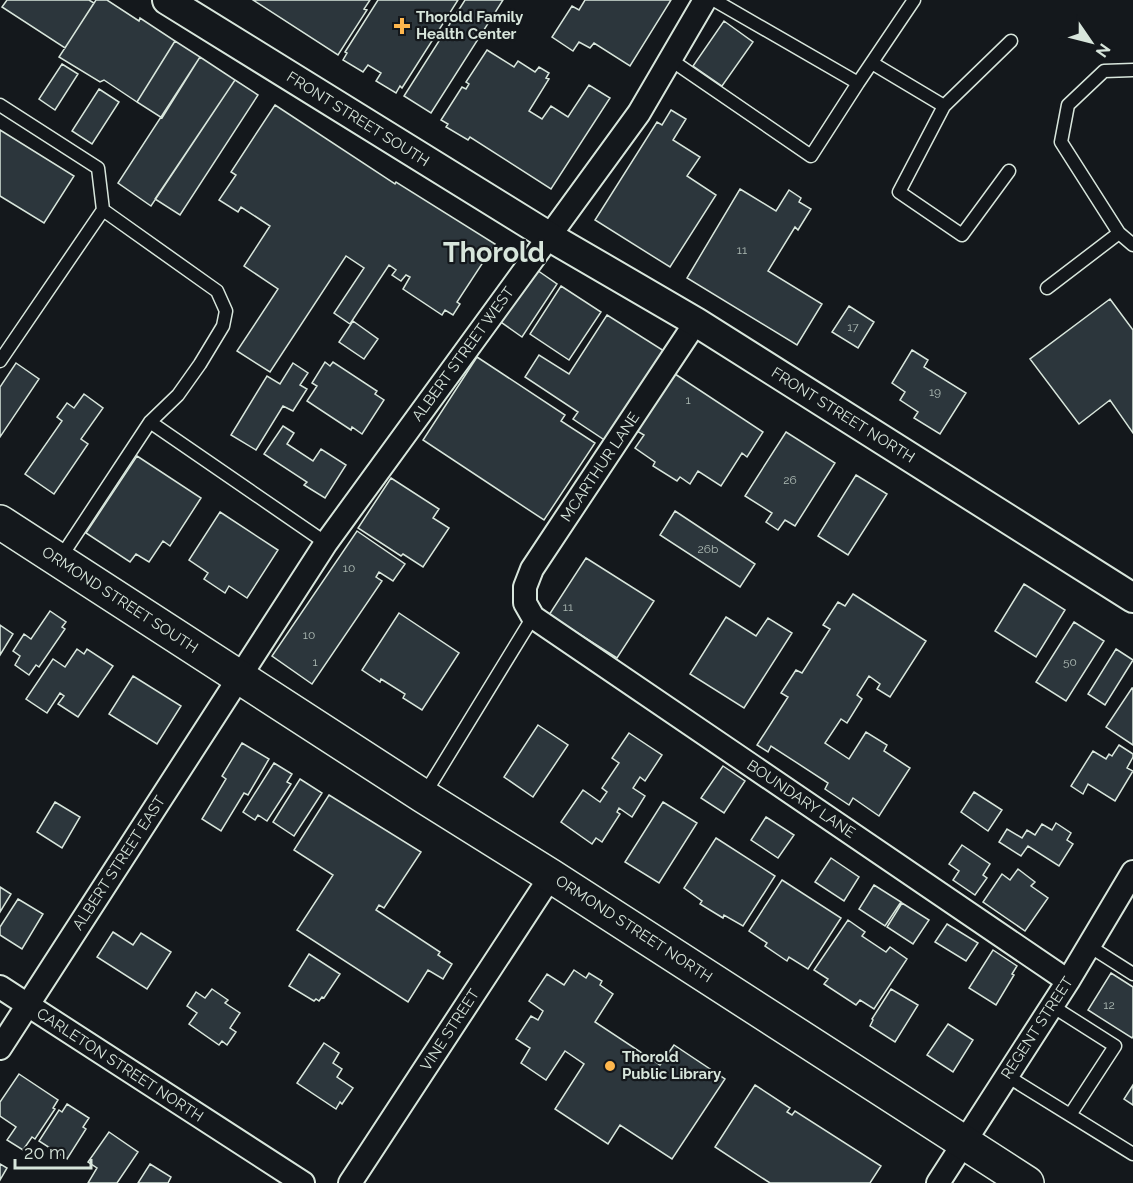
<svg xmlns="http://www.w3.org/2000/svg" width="1133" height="1183" font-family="Raleway,sans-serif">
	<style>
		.building { fill: #2c363c; stroke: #d8e6dc; stroke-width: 1.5 }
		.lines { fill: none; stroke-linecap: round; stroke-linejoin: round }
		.service-casing { stroke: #d8e6dc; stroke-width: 15 }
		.minor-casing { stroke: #d8e6dc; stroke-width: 26 }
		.tertiary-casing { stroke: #d8e6dc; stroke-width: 32 }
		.secondary-casing { stroke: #d8e6dc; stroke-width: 36 }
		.service { stroke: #14181c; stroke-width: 12 }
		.minor { stroke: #14181c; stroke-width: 22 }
		.tertiary { stroke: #14181c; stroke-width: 28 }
		.secondary { stroke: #14181c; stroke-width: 33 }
		.poi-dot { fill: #ffb74d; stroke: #14181c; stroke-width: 2 }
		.labels { text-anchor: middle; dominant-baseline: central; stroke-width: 4.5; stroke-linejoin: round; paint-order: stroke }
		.number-label { font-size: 12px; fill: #adbab4 }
		.poi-label { font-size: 15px; font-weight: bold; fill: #d8e6dc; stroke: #14181c; text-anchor: start }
		.street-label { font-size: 15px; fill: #d8e6dc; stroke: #14181c }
		.town-label { font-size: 27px; font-weight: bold; fill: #d8e6dc; stroke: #14181c }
	</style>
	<rect width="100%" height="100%" fill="#14181c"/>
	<path class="building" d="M7 0H89L94 3 65 48 2 7Z
		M96 0H107L139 21 140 18 175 41 137 102 104 80 100 82 59 57Z
		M253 0H370L364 9 367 10 338 55Z
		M378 0H458L402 88 400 86 396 93 376 81 381 73 368 65 363 72 343 60 347 53 345 52Z
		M465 0H503L431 113 404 96Z
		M585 0H671L630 66 594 43 590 48 579 42 573 51 552 37 572 6 579 10Z
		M724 21 753 42 722 86 693 66Z
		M175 41 200 57 162 118 137 102Z
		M487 50 514 67 518 61 535 72 539 67 549 73 546 78 549 79 529 111 542 119 551 106 568 117 589 85 610 98 551 189 470 137 468 140 446 127 448 124 441 120 462 87 466 89 469 84 466 82Z
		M200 57 235 80 151 206 118 183Z
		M62 64 78 74 55 110 39 99Z
		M235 80 258 95 180 215 155 199Z
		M99 89 119 102 92 144 72 131Z
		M275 105 395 184 396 182 495 244 457 302 460 304 453 315 445 310 442 315 403 289 410 277 406 275 401 281 392 275 396 270 389 265 350 324 334 313 364 268 346 256 270 372 237 351 278 289 244 266 270 226 241 207 238 212 219 200 236 175 231 172Z
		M671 110 686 119 673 140 700 157 687 176 716 195 670 267 595 220 657 122 662 125Z
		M0 130 74 176 44 223 0 196Z
		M740 189 776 211 789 190 801 198 799 202 811 209 798 230 795 227 768 271 822 304 797 345 687 278Z
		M534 268 557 284 522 337 498 320Z
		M561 286 601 312 569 360 530 334Z
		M1110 299 1133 330V433L1110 400 1079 424 1030 359Z
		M849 306 874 322 858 348 832 332Z
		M607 315 664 351 606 441 573 419 578 412 525 377 539 355 569 374Z
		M353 321 378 339 364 359 339 342Z
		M912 350 928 360 924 367 966 393 940 434 914 418 918 412 900 400 905 392 892 383Z
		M477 357 565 415 561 421 595 443 544 520 423 440Z
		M325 362 330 366 333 362 377 391 375 394 384 400 362 434 352 427 351 430 307 401 317 386 312 383Z
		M16 363 39 379 0 437V387Z
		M293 363 308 373 300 385 307 389 293 411 283 406 256 450 231 435 267 376 280 384Z
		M669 370 763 432 747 457 742 453 721 486 698 471 690 484 680 477 677 481 653 466 655 462 635 448 644 435 637 431 651 409Z
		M84 394 103 408 81 439 88 444 54 494 25 474 62 421 57 417 67 403 74 408Z
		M283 426 294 433 287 444 313 461 321 449 346 465 325 498 304 485 307 482 264 454Z
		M786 432 835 463 795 526 785 520 778 530 766 522 772 513 745 496Z
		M137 456 201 498 170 546 163 541 149 562 136 554 130 562 86 533Z
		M856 475 887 494 848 555 818 536Z
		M391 478 439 509 433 518 449 528 423 567 403 554 401 556 358 528Z
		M675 511 755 564 740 587 660 535Z
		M220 512 278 550 247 598 229 586 225 593 204 579 208 573 189 560Z
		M357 531 405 564 393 581 379 572 376 577 382 581 312 684 272 656Z
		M586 558 654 601 617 658 549 615Z
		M1024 584 1065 610 1036 657 995 631Z
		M853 594 926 641 890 697 877 689 880 684 869 676 857 695 862 699 847 723 841 719 825 743 849 759 866 732 887 745 884 751 910 768 879 816 853 798 849 805 825 789 828 783 771 746 768 752 757 745 788 697 781 693 796 670 802 673 830 629 823 625 838 602 845 606Z
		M50 611 66 622 62 627 65 629 39 667 36 665 29 675 15 665 20 656 13 651 24 634 31 639Z
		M399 613 459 653 422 710 403 698 405 694 381 679 380 682 362 670Z
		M726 617 756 636 768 618 792 633 744 708 690 674Z
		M1074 622 1104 641 1066 701 1036 682Z
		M0 625 13 634 0 655Z
		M77 649 84 654 87 649 113 666 78 717 58 704 64 696 60 693 47 713 26 699 53 659 65 667Z
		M1116 649 1133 660 1105 705 1088 694Z
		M133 676 181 706 157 744 109 714Z
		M1132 688H1133V745L1106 727Z
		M538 725 568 745 533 797 504 777Z
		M629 733 662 755 645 781 640 777 633 788 645 796 632 817 619 808 617 812 620 814 602 842 596 838 592 844 561 822 583 790 600 802 607 792 602 788 619 763 612 758Z
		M242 743 269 759 248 795 244 793 221 831 202 819 226 779 222 776Z
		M1119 745 1133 754V757L1127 768 1133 771 1115 801 1088 784 1083 794 1071 786 1093 751 1106 759 1109 754 1112 756Z
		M274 763 292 774 287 782 291 784 267 821 258 815 255 820 243 812Z
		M723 766 745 781 724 813 701 798Z
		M300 779 322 793 294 836 273 822Z
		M974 792 1002 810 988 831 961 812Z
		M329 795 421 852 384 908 379 905 376 910 440 952 438 955 452 964 443 979 428 970 408 1002 297 930 333 875 294 850Z
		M55 802 80 817 62 848 37 832Z
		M663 802 697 823 659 883 625 862Z
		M766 817 794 835 778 858 751 840Z
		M1056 823 1071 833 1067 840 1073 844 1059 866 1028 846 1021 856 999 842 1007 829 1022 838 1027 830 1035 835 1042 824 1052 830Z
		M716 838 775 876 743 926 724 915 723 918 700 904 702 901 684 888Z
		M962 845 990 864 983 875 987 878 975 895 953 880 959 871 949 864Z
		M831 858 859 877 844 901 815 882Z
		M1018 869 1035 882 1031 886 1048 898 1025 931 983 902 1002 874 1010 880Z
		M782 880 841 918 808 969 789 957 787 961 765 946 767 943 749 931Z
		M874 885 901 902 885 926 859 909Z
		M0 887 11 894 0 912Z
		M18 899 43 914 22 949 0 935V927Z
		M902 903 929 920 913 944 887 927Z
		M848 920 865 932 862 936 886 952 890 947 907 959 874 1009 860 1000 856 1005 824 984 828 979 814 970Z
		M947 924 978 943 966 961 935 942Z
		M113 932 133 945 141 933 171 952 147 989 97 957Z
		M993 950 1017 966 1012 974 1014 975 996 1005 969 988Z
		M309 954 340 974 324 998 322 997 319 1001 316 999 314 1001 289 986Z
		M574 970 586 978 589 973 602 981 600 985 613 994 595 1022 660 1065 674 1045 725 1079 672 1159 620 1125 608 1144 555 1109 584 1064 565 1051 546 1080 521 1063 530 1048 516 1039 531 1016 538 1020 543 1011 529 1001 547 974 564 985Z
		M1111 973 1133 987V1036L1132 1038 1088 1010Z
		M212 989 228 1000 225 1003 240 1013 230 1028 236 1032 227 1045 222 1041 219 1045 189 1024 197 1013 187 1006 196 992 205 998Z
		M891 989 918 1005 895 1042 870 1026 873 1020 872 1019Z
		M948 1024 973 1040 953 1072 927 1055Z
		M324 1043 339 1053 333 1063 342 1069 337 1077 353 1088 342 1104 340 1102 336 1109 297 1083Z
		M19 1074 58 1100 53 1108 55 1109 35 1139 32 1137 23 1150 7 1140 16 1127 0 1116V1102Z
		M755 1085 790 1108 787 1112 792 1115 795 1111 881 1166 870 1183H770L715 1147Z
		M1133 1085V1105L1124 1099Z
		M67 1104 89 1118 83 1127 86 1129 67 1159 39 1141 59 1110 62 1112Z
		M109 1132 138 1152 117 1183H88L97 1168 88 1162Z
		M0 1164 7 1168 0 1180Z
		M150 1164 171 1177 168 1183H138Z"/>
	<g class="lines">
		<g class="service-casing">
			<path id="service" d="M714 0 858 83 914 0
				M671 60 811 156 858 83
				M872 63 944 106
				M1133 70 1104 71 1068 105 1061 142 1119 233 1133 245
				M0 105 98 168 103 210 0 361
				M1009 171 962 235 899 192 944 106 1011 41
				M1047 288 1119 233
				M150 422 326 543
				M59 560 150 422 178 395 200 364 223 326 226 311 217 291 103 210
				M424 795 533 617
				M1089 946 1133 974
				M1052 1006 1115 1046 1070 1115
				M1007 1076 1133 1154"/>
		</g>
		<g class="minor-casing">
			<path id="minor" d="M696 322 532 569 525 587V603L533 617 1068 981
				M0 987 303 1183
				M0 1048 326 543 639 113 705 0
				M350 1183 551 876
				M938 1183 1068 981 1133 872"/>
		</g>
		<g class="tertiary-casing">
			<path id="tertiary" d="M167 0 550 237 696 322 1133 598"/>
		</g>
		<g class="secondary-casing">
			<path id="secondary" d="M0 522 423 796 551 876 1027 1183"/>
		</g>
		<use href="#service" class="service"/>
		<use href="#minor" class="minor"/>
		<use href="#tertiary" class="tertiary"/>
		<use href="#secondary" class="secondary"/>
	</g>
	<g class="poi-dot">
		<path d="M399 17h6v6h6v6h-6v6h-6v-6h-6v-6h6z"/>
		<circle cx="610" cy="1066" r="6"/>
	</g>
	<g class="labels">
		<g class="number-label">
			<text x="742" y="250">11</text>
			<text x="853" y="327">17</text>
			<text x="935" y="392">19</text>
			<text x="688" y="400">1</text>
			<text x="790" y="480">26</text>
			<text x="708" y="549">26b</text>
			<text x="349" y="568">10</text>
			<text x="568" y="607">11</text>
			<text x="309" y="635">10</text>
			<text x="315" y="662">1</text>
			<text x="1070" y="662">50</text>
			<text x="1109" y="1005">12</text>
		</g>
		<g class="poi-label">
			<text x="416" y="17">Thorold Family<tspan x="416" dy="17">Health Center</tspan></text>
			<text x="622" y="1057">Thorold<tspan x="622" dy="17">Public Library</tspan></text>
		</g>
		<g class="street-label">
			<text transform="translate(358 119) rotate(32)">FRONT STREET SOUTH</text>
			<text transform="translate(463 354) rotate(-54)">ALBERT STREET WEST</text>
			<text transform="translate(843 415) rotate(32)">FRONT STREET NORTH</text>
			<text transform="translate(600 467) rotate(-56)">MCARTHUR LANE</text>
			<text transform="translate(120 600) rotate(33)">ORMOND STREET SOUTH</text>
			<text transform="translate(801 799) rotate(34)">BOUNDARY LANE</text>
			<text transform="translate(119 863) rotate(-57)">ALBERT STREET EAST</text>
			<text transform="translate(634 929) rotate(33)">ORMOND STREET NORTH</text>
			<text transform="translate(1037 1028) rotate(-57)">REGENT STREET</text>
			<text transform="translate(450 1030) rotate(-57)">VINE STREET</text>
			<text transform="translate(120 1065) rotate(33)">CARLETON STREET NORTH</text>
		</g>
		<g class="town-label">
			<text x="494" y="252">Thorold</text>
		</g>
	</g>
	<g transform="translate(1091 42) rotate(125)" stroke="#14181c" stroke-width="4.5" paint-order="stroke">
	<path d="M0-4.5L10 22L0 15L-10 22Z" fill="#d8e6dc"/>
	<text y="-9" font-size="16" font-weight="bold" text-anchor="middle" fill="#d8e6dc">N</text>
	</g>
	<path d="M15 1159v9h76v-9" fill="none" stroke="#d8e6dc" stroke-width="3"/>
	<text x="24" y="1159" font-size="18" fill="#d8e6dc" stroke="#14181c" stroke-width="4.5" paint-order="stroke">20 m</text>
</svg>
